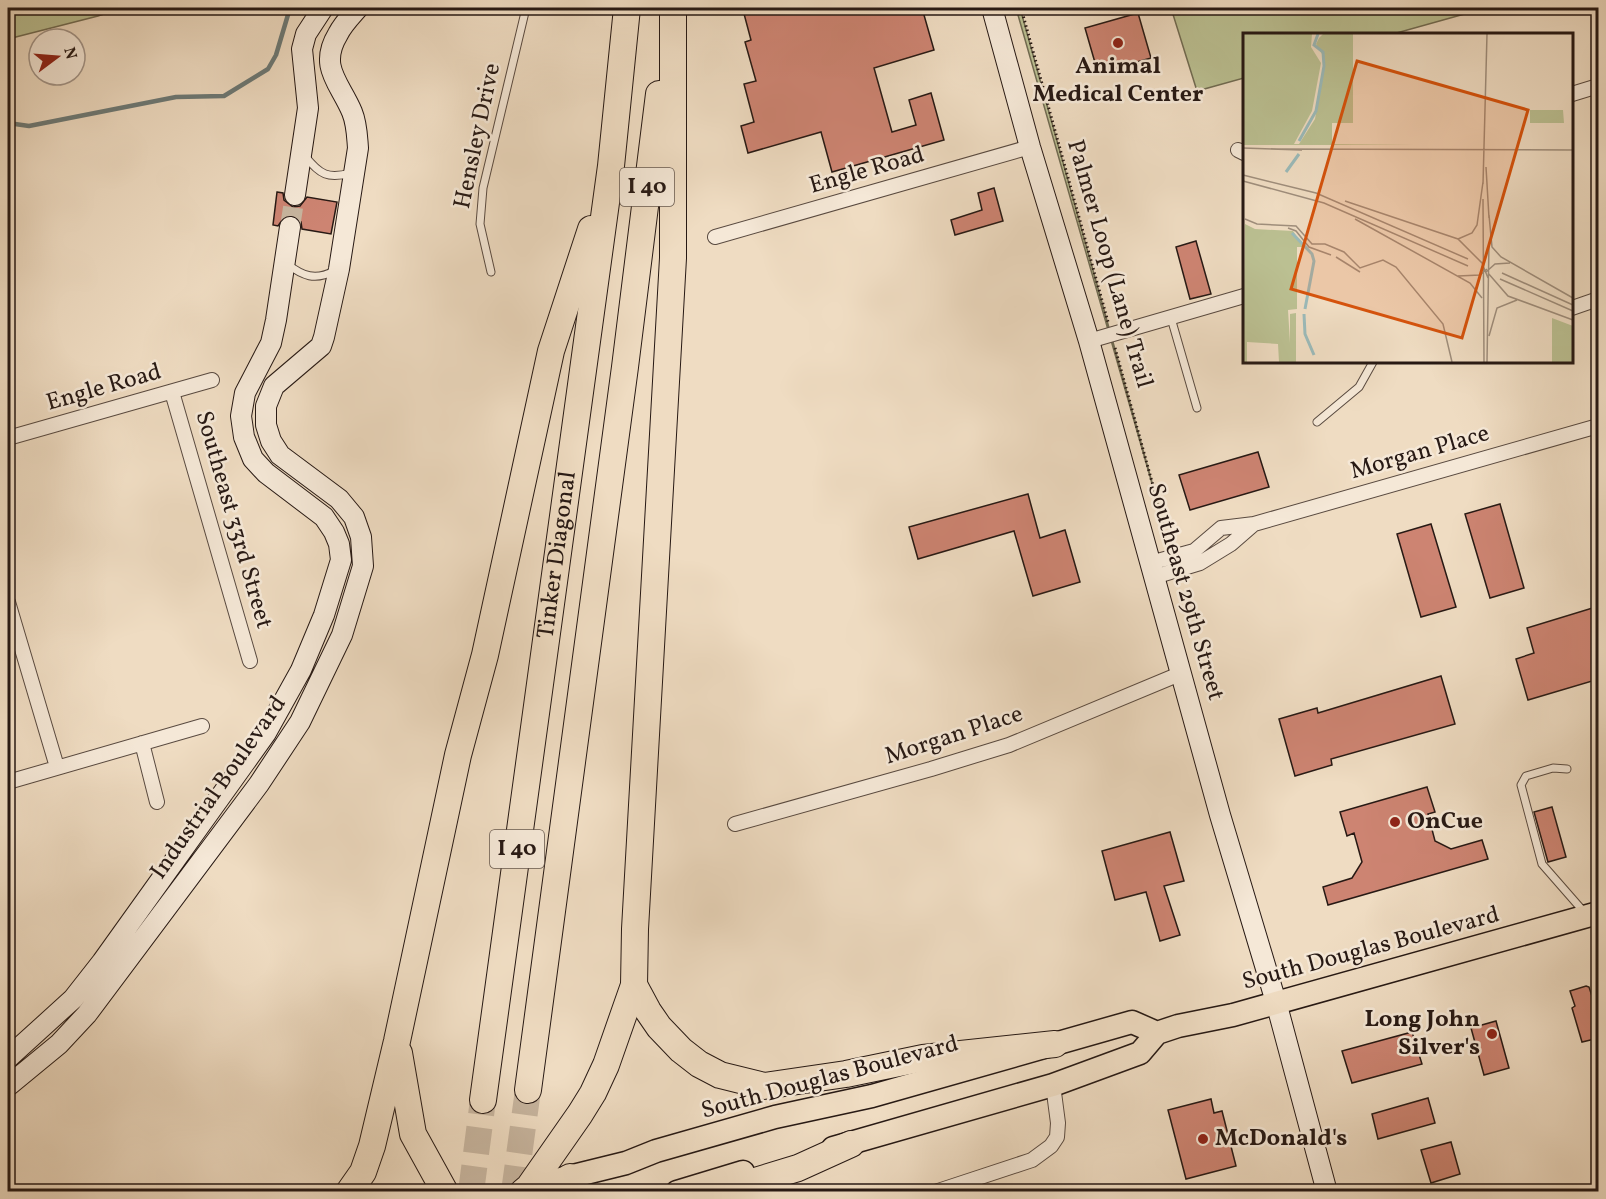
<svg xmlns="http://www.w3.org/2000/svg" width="1606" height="1199" font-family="Vollkorn,serif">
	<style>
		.green { fill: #bbc092; stroke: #716c53; stroke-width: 1.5 }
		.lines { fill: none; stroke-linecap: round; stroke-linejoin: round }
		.stream { stroke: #6d7a77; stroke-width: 4.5 }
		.building { fill: #cd8472; stroke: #271914; stroke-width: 1.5 }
		.secondary-tunnel { stroke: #c7b59f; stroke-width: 20; stroke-dasharray: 20 10; stroke-linecap: butt }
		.motorway-tunnel { stroke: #c7b59f; stroke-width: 26; stroke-dasharray: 26 13; stroke-linecap: butt }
		.service-casing { stroke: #594a40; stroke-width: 9 }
		.minor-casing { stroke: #594a40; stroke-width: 16 }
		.secondary-casing { stroke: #271914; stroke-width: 22 }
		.primary-casing { stroke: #271914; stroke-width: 25 }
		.motorway-casing { stroke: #271914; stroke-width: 28 }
		.path { stroke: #271914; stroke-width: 3; stroke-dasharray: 1.5 3; stroke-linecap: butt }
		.service { stroke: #f5e8d7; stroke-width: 7 }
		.minor { stroke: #f5e8d7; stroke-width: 14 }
		.secondary { stroke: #f5e8d7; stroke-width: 20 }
		.primary { stroke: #efdcc2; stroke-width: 22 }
		.motorway { stroke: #efdcc2; stroke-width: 26 }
		.poi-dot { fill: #8f2418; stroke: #f5e8d7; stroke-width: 2 }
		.labels { text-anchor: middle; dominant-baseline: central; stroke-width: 5; stroke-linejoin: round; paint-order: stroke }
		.shield { fill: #f5e8d7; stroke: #65574e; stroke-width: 1.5 }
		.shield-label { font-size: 22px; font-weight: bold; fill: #271914 }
		.poi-label { font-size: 24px; font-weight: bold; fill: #271914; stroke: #f5e8d7; text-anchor: start }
		.street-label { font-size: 24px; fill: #271914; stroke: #f5e8d7 }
		.inset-river { fill: none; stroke: #9bbab9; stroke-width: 3 }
		.inset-road { fill: none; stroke: #9f8e7c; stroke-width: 1.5 }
		.view { fill: #d5530d; fill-opacity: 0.15; stroke: #d5530d; stroke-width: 3 }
		.inset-edge { fill: none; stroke: #271914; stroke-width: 3 }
	</style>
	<rect width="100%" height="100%" fill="#efdcc2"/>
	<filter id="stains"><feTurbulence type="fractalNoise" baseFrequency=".00333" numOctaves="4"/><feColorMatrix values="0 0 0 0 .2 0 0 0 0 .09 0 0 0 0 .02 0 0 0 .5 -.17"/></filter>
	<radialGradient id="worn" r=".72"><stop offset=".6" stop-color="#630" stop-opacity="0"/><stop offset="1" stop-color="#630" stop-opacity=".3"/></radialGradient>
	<path class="green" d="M8 8H122L98 16 8 39Z
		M1016 8H1020L1165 529Z
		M1171 8H1486L1393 34H1244V78L1197 91Z"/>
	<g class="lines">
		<path class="stream" d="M8 123 29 126 176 97 224 96 268 69 276 55 290 8"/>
	</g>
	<path class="building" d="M751 8H838L839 14 861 8H922L934 50 874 68 892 132 916 125 909 100 931 93 944 140 832 172 821 132 748 153 741 126 754 122 744 84 756 81 745 42 751 40 743 10Z
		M1138 13 1151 58 1098 73 1085 28Z
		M994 188 1003 221 955 235 951 220 982 210 978 193Z
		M277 192 283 193 284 200 293 207 300 206 307 197 337 202 331 234 302 229 301 222 292 215 285 216 278 226 273 225Z
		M1196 241 1211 294 1190 299 1176 247Z
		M1258 452 1269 487 1190 510 1179 475Z
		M1028 494 1040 538 1065 530 1080 582 1033 596 1014 531 918 559 909 527Z
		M1500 504 1524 588 1490 598 1465 514Z
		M1431 524 1456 607 1421 617 1397 534Z
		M1599 606V679L1528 700 1516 659 1534 653 1527 628Z
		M1441 676 1455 724 1331 759 1332 765 1295 776 1279 719 1317 708 1318 713Z
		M1427 787 1435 812 1428 814 1435 841 1451 849 1482 840 1488 859 1328 905 1323 887 1352 878 1362 862 1354 833 1347 836 1340 812Z
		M1552 807 1566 857 1548 862 1534 812Z
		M1170 832 1184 881 1164 886 1180 935 1160 941 1146 892 1115 900 1102 851Z
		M1586 986 1589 987 1599 1018V1038L1582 1042 1572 1008 1575 1006 1570 991Z
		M1496 1021 1509 1068 1484 1075 1471 1028Z
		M1412 1032 1422 1064 1352 1083 1342 1051Z
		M1428 1098 1435 1123 1378 1139 1372 1114Z
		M1211 1099 1214 1113 1222 1111 1236 1166 1186 1179 1168 1110Z
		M1451 1142 1460 1174 1431 1183 1421 1150Z"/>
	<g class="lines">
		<path class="secondary-tunnel" d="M290 227 295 195"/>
		<path class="motorway-tunnel" d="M471 1192 483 1100
			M514 1192 528 1090"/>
		<g class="service-casing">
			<path id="service" d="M305 156C320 175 328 179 351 173
				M287 264C303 276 315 281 334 271
				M491 272 480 224 483 188 526 8
				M1171 318 1197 408
				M1317 422 1359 387 1373 362
				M1567 769 1553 768 1526 776 1521 785 1542 864 1584 912"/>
		</g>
		<g class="minor-casing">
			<path id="minor" d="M1572 94 1598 86
				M1238 150 1244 153
				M715 237 1030 147
				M1572 308 1598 299
				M1089 341 1244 296
				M172 392 250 661
				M8 438 212 380
				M1150 563 1194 551 1221 528 1254 524 1598 426
				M1154 577 1200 563 1231 544 1254 524
				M8 602 57 767
				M142 743 157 802
				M8 782 202 726
				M735 824 931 769 1009 745 1182 673
				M935 1192 1032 1160 1051 1146 1057 1137 1058 1123 1053 1085
				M1594 1192 1598 1190"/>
		</g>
		<g class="secondary-casing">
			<path id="secondary" d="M992 8 1030 147 1089 341 1220 815 1276 1002 1327 1192
				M295 195 308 108 302 49 306 34 323 8
				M8 1058 73 999 102 962 266 733 301 670 324 615 341 560 339 544 334 532 324 517 266 473 253 459 244 437 241 416 245 393 271 343 276 320 290 227
				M8 1086 59 1044 87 1014 259 784 300 722 342 635 363 566 361 537 354 517 339 499 280 455 271 441 266 425V406L274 386 321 346 324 337 339 269 358 148C357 136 357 124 352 112 340 83 318 67 338 34 343 24 351 16 358 8"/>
		</g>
		<g class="primary-casing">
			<path id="primary" d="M833 1148 1053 1085 1140 1053 1157 1033 1178 1026 1233 1015 1598 913
				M553 1181 626 1163 656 1151 775 1117 872 1096 1132 1022 1157 1033
				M677 1192 743 1172"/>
		</g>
		<g class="motorway-casing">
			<g id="motorway">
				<path d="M634 985 648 1011 659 1027 681 1050 699 1064 720 1075 764 1086 846 1074 923 1058 1055 1044"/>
				<path d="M399 1053 413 1134 445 1192"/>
				<path d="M528 1090 625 367 659 94"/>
				<path id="s1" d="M483 1100 611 166 627 8"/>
				<path d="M349 1192 363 1172 372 1146 397 1041 458 755 485 655 551 351 591 229"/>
				<path d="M523 1192 529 1187 580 1114 593 1093 606 1065 634 985 635 929 673 258V8"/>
				<path d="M550 1192 570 1177"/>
				<path d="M719 1192 798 1168 851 1144"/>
			</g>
		</g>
		<path class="path" d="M1021 8 1108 322
			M1115 348 1165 529"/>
		<use href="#service" class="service"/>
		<use href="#minor" class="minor"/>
		<use href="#secondary" class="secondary"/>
		<use href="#primary" class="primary"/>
		<use href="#motorway" class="motorway"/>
	</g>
	<g class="poi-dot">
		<circle cx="1118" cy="43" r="6"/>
		<circle cx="1395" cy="822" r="6"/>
		<circle cx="1492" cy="1034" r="6"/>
		<circle cx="1203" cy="1139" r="6"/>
	</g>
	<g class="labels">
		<g class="shield">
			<rect x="620" y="168" width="54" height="38" rx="4.5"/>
			<rect x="490" y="830" width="54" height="38" rx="4.5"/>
		</g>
		<g class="shield-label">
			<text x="647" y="187">I 40</text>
			<text x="517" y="849">I 40</text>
		</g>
		<g class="poi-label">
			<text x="1118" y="67" text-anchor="middle">Animal<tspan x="1118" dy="28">Medical Center</tspan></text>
			<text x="1407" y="822">OnCue</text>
			<text x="1480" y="1020" text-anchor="end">Long John<tspan x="1480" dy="28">Silver's</tspan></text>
			<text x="1215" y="1139">McDonald's</text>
		</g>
		<g class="street-label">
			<text transform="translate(478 136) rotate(-78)">Hensley Drive</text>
			<text transform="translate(867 171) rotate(-16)">Engle Road</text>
			<text transform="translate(1109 264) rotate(74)">Palmer Loop (Lane) Trail</text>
			<text transform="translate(104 388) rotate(-16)">Engle Road</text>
			<text transform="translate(1420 453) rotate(-16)">Morgan Place</text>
			<text transform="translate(233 520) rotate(74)">Southeast 33rd Street</text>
			<text stroke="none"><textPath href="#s1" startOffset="550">Tinker Diagonal</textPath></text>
			<text transform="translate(1185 592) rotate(74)">Southeast 29th Street</text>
			<text transform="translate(954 736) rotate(-18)">Morgan Place</text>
			<text transform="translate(219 788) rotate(-55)">Industrial Boulevard</text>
			<text transform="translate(1371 949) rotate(-15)">South Douglas Boulevard</text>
			<text transform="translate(830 1078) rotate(-15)">South Douglas Boulevard</text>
		</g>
	</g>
	<g transform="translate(1243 33)">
		<rect width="330" height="330" fill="#efdcc2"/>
		<path d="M0 1H69L68 14 78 30 69 78 51 111H56L72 86 82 26 73 11 76 5 80 1H110V90H89V111L171 112H0ZM287 77H320L321 90H287ZM2 191 12 196 50 198 61 214H54V276L45 277 47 310V281L53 280V329H36L35 311 4 309V329H0ZM309 285 330 293V329H309Z" fill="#bbc092"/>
		<path class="inset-river" d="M56 108 73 78 81 33 80 19 71 12 75 1M43 139 56 121M49 200 69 221 71 228 62 276M61 281 62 301 71 322"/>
		<path class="inset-road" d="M0 115 59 117M28 116 330 117M243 134 246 185M0 142 73 160 225 226M0 148 81 170 225 233M240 151 244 1M240 166 241 329M102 168 215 206 239 230 245 245M246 182 249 214 258 224 330 265M2 186 14 191 53 193 69 211H82L101 219 117 235 140 227 153 234 200 291 209 329M112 186 227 250 239 265M45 195 53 198 66 214 88 222M215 206 229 200 234 192 240 149M93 224 117 239M243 239 252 231 267 230M245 240 265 263 330 287M259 240 330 272M215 243 237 242 244 236M257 246 330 278M246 303 254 275 274 267M244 329 246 210"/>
		<path class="view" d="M114 28 285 77 219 305 48 256Z"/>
		<rect width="330" height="330" class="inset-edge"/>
	</g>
	<rect width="1606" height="1199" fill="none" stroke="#efdcc2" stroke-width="30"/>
	<rect x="9" y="9" width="1588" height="1181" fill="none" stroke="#271914" stroke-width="3"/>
	<rect x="15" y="15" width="1576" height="1169" fill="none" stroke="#271914" stroke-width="1.5"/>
	<g transform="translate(57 57) rotate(74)"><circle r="28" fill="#f5e8d7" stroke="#a39589" stroke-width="1.5"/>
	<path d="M0-4.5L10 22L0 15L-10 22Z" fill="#8f2418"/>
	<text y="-9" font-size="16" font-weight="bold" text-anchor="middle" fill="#271914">N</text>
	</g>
	<rect width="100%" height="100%" filter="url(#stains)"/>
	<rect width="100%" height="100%" fill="url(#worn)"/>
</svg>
